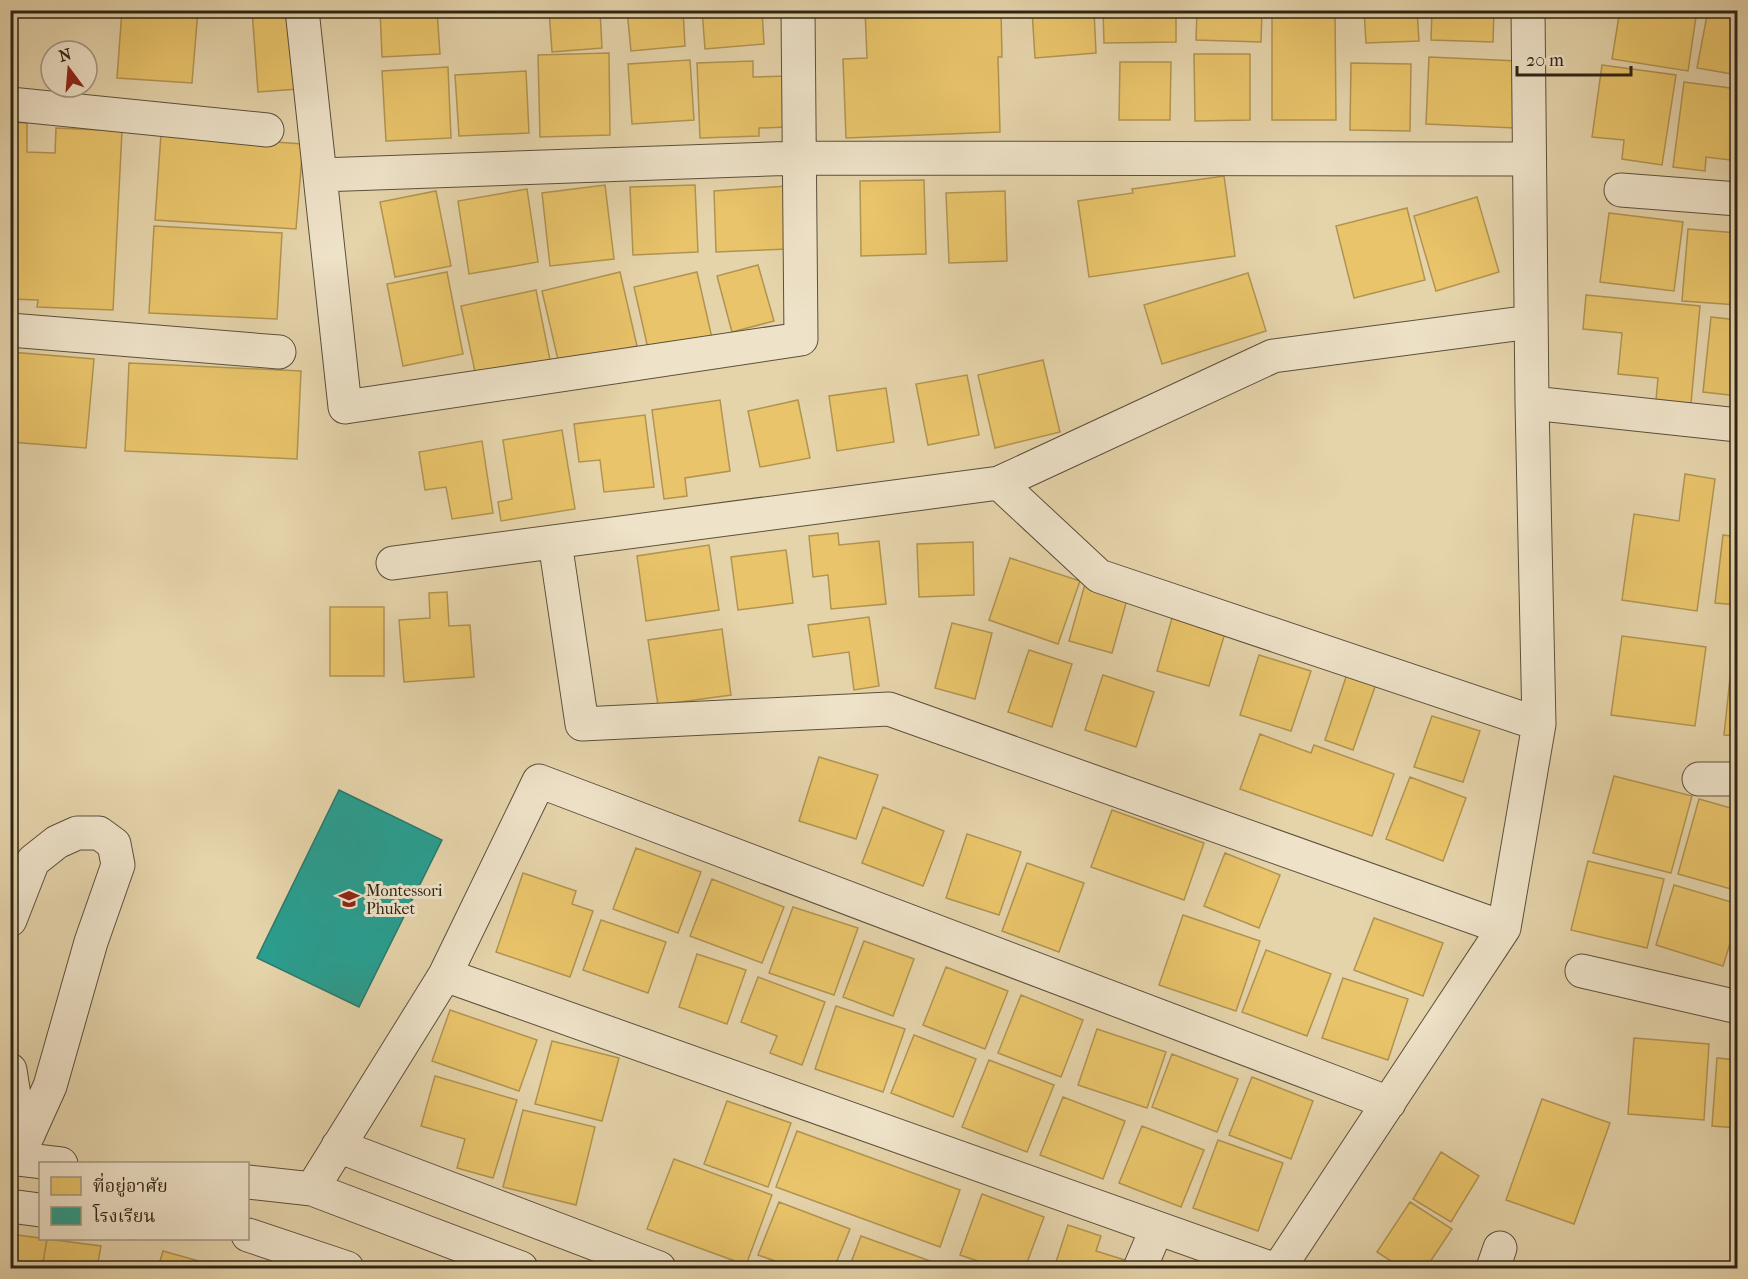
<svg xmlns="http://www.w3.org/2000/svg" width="1748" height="1279" font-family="'IM FELL French Canon','Noto Serif Thai',serif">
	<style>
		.homes { fill: #e9c46a; stroke: #b19451; stroke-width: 1.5 }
		.schools { fill: #2a9d8f; stroke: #2c796b; stroke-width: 1.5 }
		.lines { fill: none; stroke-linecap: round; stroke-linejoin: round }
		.minor-casing { stroke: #5c503c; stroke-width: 35 }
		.minor { stroke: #eee2c8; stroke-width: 33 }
		.labels { text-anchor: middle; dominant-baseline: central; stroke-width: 6; stroke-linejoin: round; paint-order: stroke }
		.poi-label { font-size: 16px; fill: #2f2417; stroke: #eee2c8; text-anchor: start }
	</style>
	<rect width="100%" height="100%" fill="#e5d3aa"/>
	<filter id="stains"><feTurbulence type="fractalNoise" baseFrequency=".00333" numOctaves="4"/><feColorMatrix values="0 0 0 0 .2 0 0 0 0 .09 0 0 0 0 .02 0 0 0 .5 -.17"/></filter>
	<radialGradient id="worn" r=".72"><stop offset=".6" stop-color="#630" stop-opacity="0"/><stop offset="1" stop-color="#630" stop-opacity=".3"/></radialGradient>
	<path class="homes" d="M122 10H198L192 83 117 78Z
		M252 10H293L298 89 258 92Z
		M380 10H437L440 54 382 57Z
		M549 10H600L602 48 552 52Z
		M627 10H683L685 46 631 51Z
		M702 10H762L764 44 705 49Z
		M865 10H1001L1002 57H998L1000 132 846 138 843 59 867 58Z
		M1032 10H1094L1096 53 1035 58Z
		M1103 10H1176V42L1104 43Z
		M1197 10H1262L1261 42 1196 40Z
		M1272 10H1335L1336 120H1272Z
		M1364 10H1417L1419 41 1366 43Z
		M1432 10H1494L1493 42 1431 40Z
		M1620 10H1697L1688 71 1612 59Z
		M1708 10H1738V75L1697 68Z
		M609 53 610 135 540 137 538 55Z
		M1194 54H1250V120L1195 121Z
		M1429 57 1518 61 1515 128 1426 124Z
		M690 60 694 120 632 124 628 64Z
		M753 61V77L787 76 788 127 759 128V136L700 138 697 63Z
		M1120 62H1171L1170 120H1119Z
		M1351 63 1411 64 1410 131 1350 130Z
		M1602 65 1676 75 1662 165 1622 159 1624 140 1592 137Z
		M448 67 451 138 386 141 382 71Z
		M526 71 529 133 459 136 455 75Z
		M1684 82 1738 89V161L1706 157 1705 171 1673 167Z
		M10 122 27 123V152L55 153 56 128 122 131 113 310 37 307 38 300 10 299Z
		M161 134 303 144 296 229 155 220Z
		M1224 176 1235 256 1089 277 1078 201 1133 193 1132 189Z
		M924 180 926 254 861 256 860 181Z
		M605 185 614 259 550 266 542 193Z
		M695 185 698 252 633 255 630 187Z
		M787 186 789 249 716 252 714 191Z
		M527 189 538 262 469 274 458 201Z
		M436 191 451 266 395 277 380 202Z
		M1005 191 1007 261 949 263 946 193Z
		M1477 197 1499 272 1436 291 1414 216Z
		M1407 208 1425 280 1354 298 1336 226Z
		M1609 213 1683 222 1674 291 1600 282Z
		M154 226 282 233 277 319 149 313Z
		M1688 229 1738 233V305L1682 301Z
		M758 265 774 321 732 332 717 276Z
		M447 272 463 354 403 366 387 284Z
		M620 272 637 346 559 364 542 291Z
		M697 272 712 338 649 353 634 287Z
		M1248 273 1266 331 1162 364 1144 305Z
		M536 290 551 365 477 381 461 306Z
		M1586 295 1700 306 1690 414 1655 411 1658 378 1618 374 1622 333 1583 329Z
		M1711 317 1738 320V396L1703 392Z
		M10 352 94 359 86 448 10 442Z
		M1043 360 1060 432 995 448 978 375Z
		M129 363 301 371 297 459 125 451Z
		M967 375 979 435 928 445 916 384Z
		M886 388 894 442 837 451 829 396Z
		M720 400 730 471 685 478 687 496 664 499 652 410Z
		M798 400 810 458 760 467 748 411Z
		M645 415 654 487 604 492 600 460 579 462 574 424Z
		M562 430 575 509 501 521 498 502 512 499 503 440Z
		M482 441 493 513 452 519 446 487 425 490 419 452Z
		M1685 474 1715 479 1697 611 1622 600 1634 514 1679 521Z
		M838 533 839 545 879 541 886 604 831 609 828 575 813 577 809 536Z
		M1723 535 1738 537V605L1715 603Z
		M973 542 974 595 919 597 917 544Z
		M709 545 719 610 646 621 637 556Z
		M786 550 793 603 738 610 731 557Z
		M1010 558 1080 581 1058 644 989 620Z
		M1085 584 1128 596 1112 653 1069 641Z
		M447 592 449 626 470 625 474 677 404 682 399 620 430 618 429 593Z
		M330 607H384V676H330Z
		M869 617 879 686 854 690 849 652 813 657 808 625Z
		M1172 618 1225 633 1209 686 1157 671Z
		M952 623 992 633 975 699 935 688Z
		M722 629 731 695 658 705 648 640Z
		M1622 636 1706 647 1695 726 1611 715Z
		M1029 650 1072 664 1052 727 1008 712Z
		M1259 655 1311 671 1291 731 1240 715Z
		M1731 669H1738V736L1724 735Z
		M1347 674 1376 684 1353 750 1325 740Z
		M1103 675 1154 692 1136 747 1085 730Z
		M1432 716 1480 731 1463 782 1414 767Z
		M1260 734 1311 753 1314 745 1394 774 1372 836 1240 789Z
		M819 757 878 775 856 839 799 821Z
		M1614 776 1692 796 1671 873 1593 853Z
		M1410 777 1466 798 1443 861 1386 839Z
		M1699 799 1738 810V891L1678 874Z
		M883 807 944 831 923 886 862 863Z
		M1112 810 1204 843 1184 900 1091 867Z
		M967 834 1021 852 999 915 946 898Z
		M636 848 701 872 678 933 613 909Z
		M1225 853 1280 875 1259 928 1204 906Z
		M1588 861 1664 879 1647 948 1571 930Z
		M1027 863 1084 883 1059 952 1002 931Z
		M523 873 576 891 572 904 593 911 570 977 496 952Z
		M712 879 784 907 762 963 690 936Z
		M1674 885 1738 904V918L1723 966 1656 945Z
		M793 907 858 928 834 995 769 973Z
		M1183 915 1260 941 1236 1011 1159 985Z
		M1374 918 1443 943 1423 996 1354 970Z
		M601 920 666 942 648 993 583 970Z
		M864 941 914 959 893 1016 843 997Z
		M1266 950 1331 974 1307 1036 1242 1012Z
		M697 954 746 970 727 1024 679 1007Z
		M946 967 1008 991 985 1049 923 1025Z
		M758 977 825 1002 802 1065 770 1053 777 1036 741 1022Z
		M1343 978 1408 999 1388 1060 1322 1038Z
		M1021 995 1083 1020 1061 1077 998 1053Z
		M836 1006 905 1029 883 1092 815 1069Z
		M450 1010 537 1040 519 1091 432 1061Z
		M1097 1029 1166 1052 1147 1108 1078 1085Z
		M914 1035 976 1059 953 1117 891 1093Z
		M1634 1038 1709 1044 1704 1120 1628 1114Z
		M552 1041 619 1058 602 1121 535 1104Z
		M1172 1054 1238 1079 1217 1132 1152 1107Z
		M1717 1058 1738 1060V1128L1712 1126Z
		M989 1060 1054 1085 1027 1152 962 1127Z
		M435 1076 517 1100 493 1178 457 1168 465 1139 421 1126Z
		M1252 1077 1313 1101 1291 1159 1229 1135Z
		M1063 1097 1125 1121 1103 1179 1040 1155Z
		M1542 1099 1610 1123 1574 1224 1506 1200Z
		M727 1101 791 1123 768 1187 704 1164Z
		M523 1110 595 1127 576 1205 503 1187Z
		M1142 1126 1204 1150 1181 1207 1119 1183Z
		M797 1131 960 1190 940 1247 776 1187Z
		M1218 1140 1283 1163 1258 1231 1193 1208Z
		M1441 1152 1479 1176 1451 1222 1413 1199Z
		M674 1159 772 1195 746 1265 647 1229Z
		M982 1194 1044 1217 1025 1268H998L960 1255Z
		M779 1202 850 1229 834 1268H795L758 1255Z
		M1410 1202 1452 1229 1426 1268H1402L1377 1252Z
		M1068 1225 1101 1236 1096 1251 1125 1260 1122 1268H1054Z
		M10 1234 47 1239 42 1268H10Z
		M861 1236 933 1262 931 1268H849Z
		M47 1239 101 1246 97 1268H42Z
		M163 1251 213 1265 212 1268H158Z
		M960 1261 979 1268H957Z
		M1371 1262 1386 1268H1368Z"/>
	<path class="schools" d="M339 790 442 840 359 1007 257 958Z"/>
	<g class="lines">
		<g class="minor-casing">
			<path id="minor" d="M302 10 345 407 801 339 798 10
				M10 104 267 130
				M320 175 799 158 1529 159
				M1621 190 1738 199
				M10 330 279 352
				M1532 403 1738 425
				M999 483 1099 576 1539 724
				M555 542 582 724 889 709 1504 928
				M393 563 999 483 1273 356 1531 322
				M1699 779H1738
				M10 920 33 861 57 842 77 833H99L114 844 118 865 91 942 50 1086 17 1159
				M1582 971 1738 1007
				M445 975 1270 1268
				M10 1070 14 1095 29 1133
				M338 1146 659 1268
				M10 1158 61 1164
				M248 1182 312 1189 521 1268
				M312 1189 445 975 539 781 1389 1103
				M10 1206 40 1210
				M248 1235 347 1268
				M1140 1268 1157 1228
				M1279 1268 1504 928 1539 724 1532 403 1528 10
				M1493 1268 1500 1248"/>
		</g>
		<use href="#minor" class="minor"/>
	</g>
	<defs>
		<g id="school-bare" transform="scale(1.62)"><path d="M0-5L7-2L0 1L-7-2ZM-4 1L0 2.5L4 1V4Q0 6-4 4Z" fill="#8f2418" stroke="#eee2c8" stroke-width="2.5" paint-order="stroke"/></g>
	</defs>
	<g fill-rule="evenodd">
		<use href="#school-bare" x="349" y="899"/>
	</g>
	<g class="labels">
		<g class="poi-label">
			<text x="366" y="890">Montessori<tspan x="366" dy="18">Phuket</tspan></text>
		</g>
	</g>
	<rect width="1748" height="1279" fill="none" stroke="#e5d3aa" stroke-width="36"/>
	<rect x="12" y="12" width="1724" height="1255" fill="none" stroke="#2f2417" stroke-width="3"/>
	<rect x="18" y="18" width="1712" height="1243" fill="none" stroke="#2f2417" stroke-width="1.5"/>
	<rect x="39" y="1162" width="210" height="78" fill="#eee2c8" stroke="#a29681" stroke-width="1.5"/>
	<rect x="51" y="1177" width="30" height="18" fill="#e9c46a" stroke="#a29681" stroke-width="1.5"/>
	<text x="93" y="1192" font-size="18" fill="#2f2417">ที่อยู่อาศัย</text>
	<rect x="51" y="1207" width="30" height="18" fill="#2a9d8f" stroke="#a29681" stroke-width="1.5"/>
	<text x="93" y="1222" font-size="18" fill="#2f2417">โรงเรียน</text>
	<g transform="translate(69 69) rotate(344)"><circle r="28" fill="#eee2c8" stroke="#a29681" stroke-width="1.5"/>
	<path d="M0-4.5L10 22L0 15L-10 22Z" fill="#8f2418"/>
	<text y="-9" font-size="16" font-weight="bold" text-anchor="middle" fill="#2f2417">N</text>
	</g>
	<path d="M1517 66v9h114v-9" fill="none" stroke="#2f2417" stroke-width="3"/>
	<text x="1526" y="66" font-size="18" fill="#2f2417" stroke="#eee2c8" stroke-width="4.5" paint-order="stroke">20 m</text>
	<rect width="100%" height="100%" filter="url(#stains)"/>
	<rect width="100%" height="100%" fill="url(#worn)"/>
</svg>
